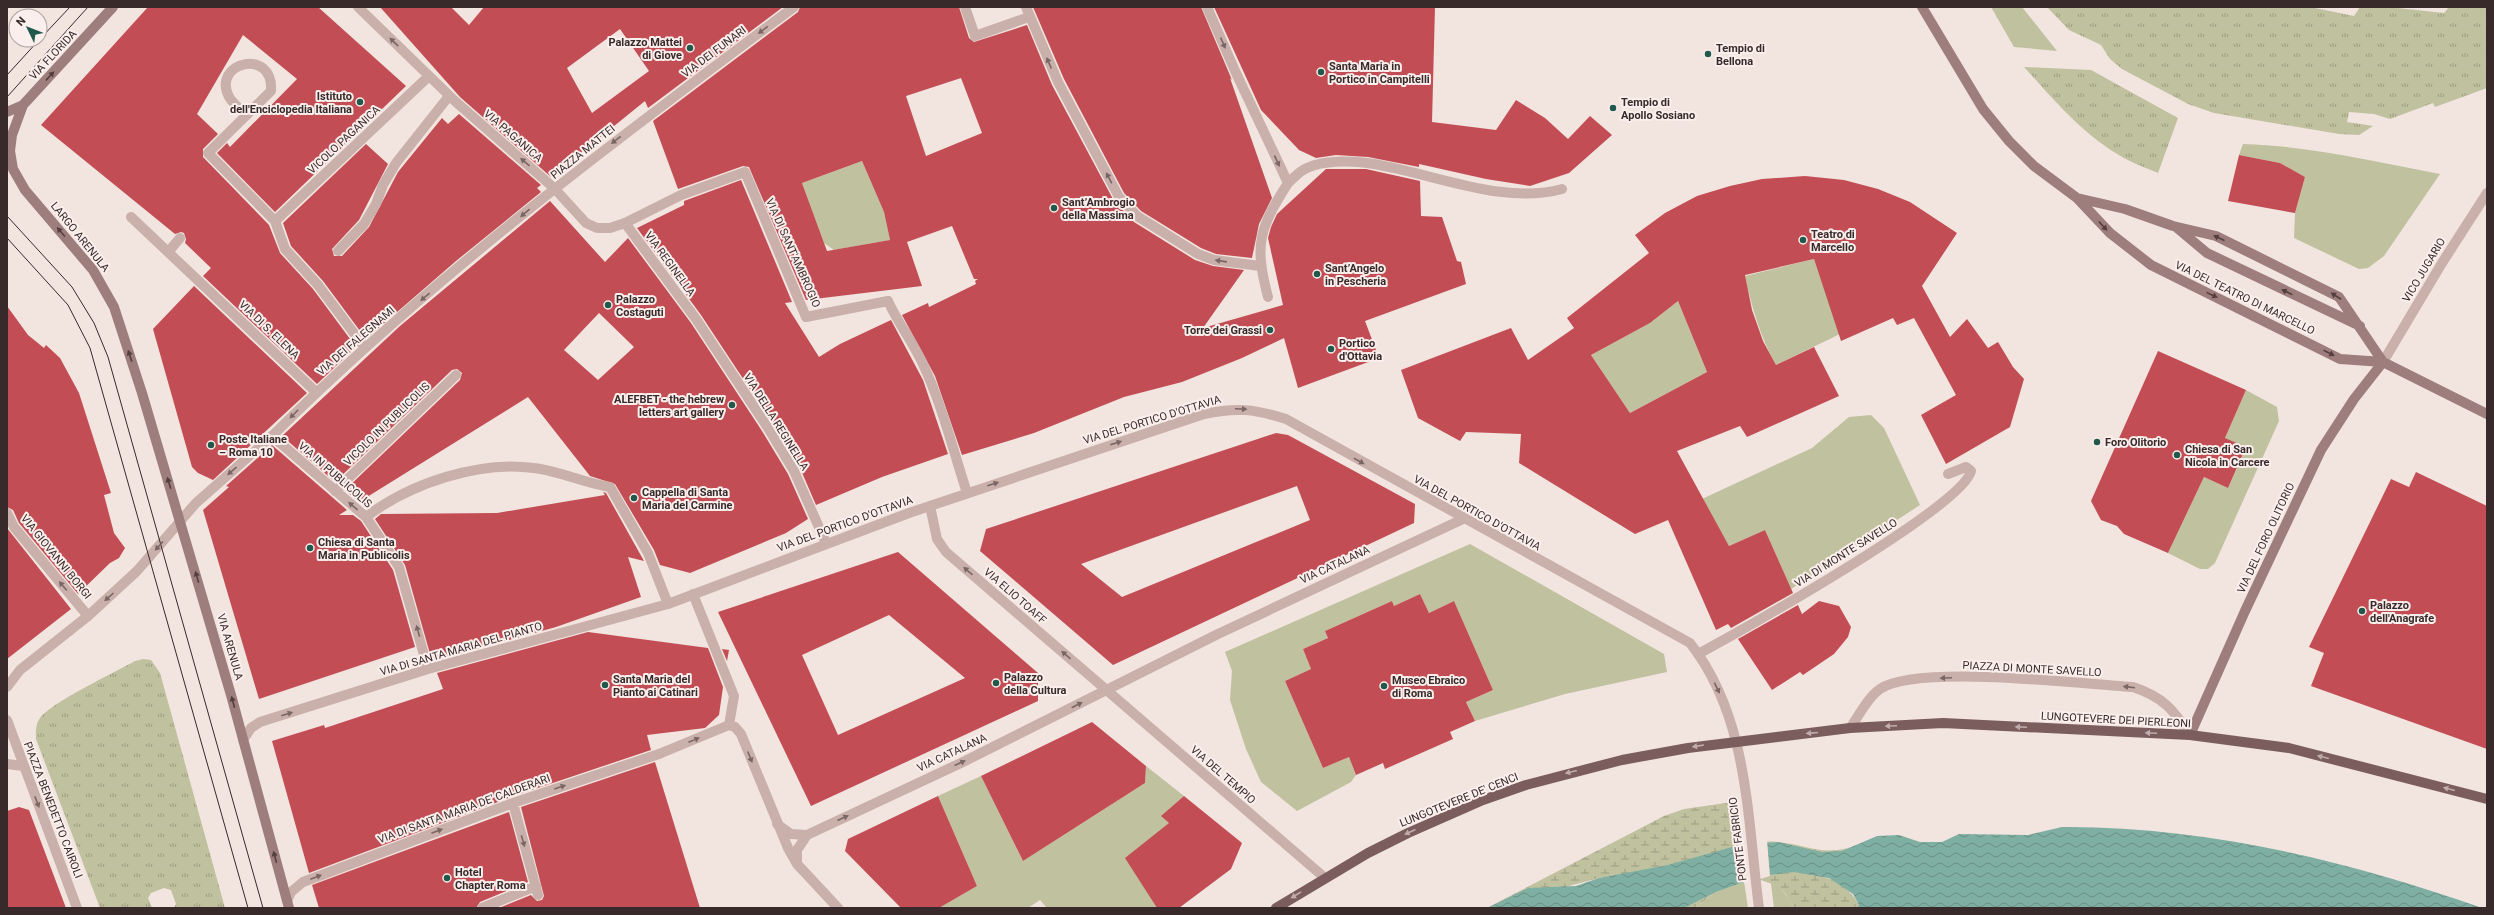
<svg xmlns="http://www.w3.org/2000/svg" width="2494" height="915" font-family="Roboto,sans-serif">
	<style>
		.green { fill: #c0c19f }
		.wetland { fill: url(#wetland-marsh) }
		.park { fill: url(#park-tufts) }
		.water { fill: url(#water-waves) }
		.pier { fill: #f2e4df }
		.building { fill: #c34d54; fill-rule: evenodd }
		.lines { fill: none; stroke-linecap: round; stroke-linejoin: round }
		.lane { stroke: #cab0ab; stroke-width: 10 }
		.street { stroke: #cab0ab; stroke-width: 10 }
		.secondary { stroke: #9e7e7c; stroke-width: 10 }
		.primary { stroke: #7a5d5c; stroke-width: 10 }
		.tram { stroke: #382a2a; stroke-width: 1 }
		.oneway { fill: #7a6664 }
		.oneway2 { fill: #523f3e }
		.oneway3 { fill: #c0adab }
		.poi-dot { fill: #20594c; stroke: #faefec; stroke-width: 1.5 }
		.labels { text-anchor: middle; dominant-baseline: central; stroke-width: 4; stroke-linejoin: round; paint-order: stroke }
		.poi-label { font-size: 11px; font-weight: bold; fill: #382a2a; stroke: #faefec; text-anchor: start }
		.street-label { font-size: 11px; fill: #382a2a; stroke: #faefec }
	</style>
	<defs>
		<pattern id="wetland-marsh" width="20" height="14" patternUnits="userSpaceOnUse"><rect width="20" height="14" fill="#c0c19f"/><path d="M1 5h8M5 5V1M11 12h8M15 12V8" fill="none" stroke="#9d9d82"/></pattern>
		<pattern id="park-tufts" width="24" height="20" patternUnits="userSpaceOnUse"><rect width="24" height="20" fill="#c0c19f"/><path d="M3 7l-1-3M5 7V3M7 7l1-3M15 17l-1-3M17 17v-4M19 17l1-3" fill="none" stroke="#9d9d82"/></pattern>
		<pattern id="water-waves" width="16" height="10" patternUnits="userSpaceOnUse"><rect width="16" height="10" fill="#7fafa2"/><path d="M0 5q4-4 8 0t8 0" fill="none" stroke="#698f84"/></pattern>
	</defs>
	<rect width="100%" height="100%" fill="#f2e4df"/>
	<path class="green" d="M1991 7H2022L2057 51 2014 47Z
		M2243 144C2310 146 2375 162 2440 174L2384 256 2368 268 2359 269 2294 238 2295 213 2305 177 2280 163 2239 155Z
		M862 161 884 212 890 240 834 250 824 243 802 183Z
		M1814 259 1840 334 1776 365C1760 336 1752 308 1745 276Z
		M1678 301 1707 372 1630 413 1591 355 1650 323Z
		M2246 390 2277 407 2279 421 2215 563 2208 569H2200L2168 553 2204 477 2228 488 2246 448 2225 438Z
		M1871 415 1884 428 1920 505 1791 589 1765 530 1729 546 1702 499 1812 448 1849 417Z
		M1470 544 1664 654 1667 672 1565 694 1475 721 1466 702 1493 690 1454 601 1429 613 1420 594 1394 606 1392 601 1325 631 1328 638 1303 649 1311 669 1285 681 1323 768 1349 757 1356 775 1351 782 1297 811 1261 782 1246 749 1230 700 1232 671 1225 652Z
		M1146 766 1184 796 1162 816 1169 823 1148 893 1157 908H1047L1040 900 1028 908H939L977 886 938 796 981 776 1023 861 1145 783Z
		M1744 881 1748 908H1695L1716 892Z
		M1771 884H1777L1789 899 1793 908H1774Z"/>
	<path class="wetland" d="M1733 802 1739 845C1751 844 1767 840 1779 842 1812 846 1823 857 1858 845L1845 856 1717 858 1599 878 1487 908 1664 816 1684 809Z
		M1778 872C1809 871 1843 875 1859 905L1857 908H1793C1783 885 1777 886 1755 878Z
		M1716 892 1695 908H1684L1685 907Z"/>
	<path class="park" d="M2047 7H2310L2354 16 2360 7H2388L2444 13 2449 7H2487V88L2435 107 2433 103 2390 119 2374 114 2349 112 2347 122 2373 126 2359 135 2339 134 2214 113 2188 104 2122 69 2110 59 2101 45 2069 30Z
		M2024 67 2091 70 2178 118 2158 173C2147 168 2135 164 2124 158 2084 136 2055 101 2024 67Z
		M143 659 151 660 160 673 225 908H174L176 904 171 890 164 888 151 893 148 898 152 908H100L36 739C36 732 35 725 40 718 52 702 114 673 135 661Z"/>
	<path class="water" d="M2062 827C2203 826 2351 861 2482 908H1857L1859 905 1853 894 1829 878 1794 872 1760 876 1716 892 1684 908H1487L1528 888 1576 886 1599 878 1668 865 1739 845 1778 842 1822 852 1842 851 1877 836 1899 835 1920 842H1942L1959 834 2028 835Z"/>
	<path class="pier" d="M1767 840 1770 876 1744 884 1738 843Z"/>
	<path class="building" d="M148 7H318L406 86 275 212 217 153 227 143 230 147 297 79 243 35 197 114 218 134 203 149V157L269 225 280 253 313 289 356 347 317 384 203 276 211 268 185 243 186 239 184 233 181 232 175 234 41 125Z
		M380 7H451L469 25 484 7H783L648 108 645 101 551 177 460 97ZM620 29 649 71 592 113 567 68Z
		M800 7H959L969 38 974 42 1027 25 1052 85 1114 201 1134 222 1195 260 1213 266 1244 270 1203 328 1283 305 1268 238 1271 227 1277 214 1326 169H1366L1420 181 1421 216 1442 217 1457 261 1461 262 1466 284 1365 321 1379 358 1298 388 1284 338 1242 358 1182 382 1124 397 1034 433 962 455 935 376 902 315 928 303 929 307 976 284 975 281 978 279H974L952 226 907 242 922 286 806 300 749 167 743 166 678 189 653 121 798 12ZM961 78 982 133 926 156 906 96ZM862 161 884 212 890 240 827 251 802 183Z
		M1033 7H1201L1232 80 1230 78 1272 198 1259 224 1252 258 1216 254 1201 248 1141 211 1124 193 1064 79Z
		M1214 7H1435L1432 122 1496 130 1516 100 1545 118 1568 139 1590 116 1612 135 1569 173 1530 186 1486 179 1419 164V167L1368 157 1336 155 1316 158 1299 150 1261 110Z
		M459 114 541 185 537 188 541 192 456 261 366 339 323 281 291 246 283 223 366 144 388 164 359 220 332 249 334 256H342L369 227 398 172 442 118 448 124Z
		M2239 155 2280 163 2305 177 2295 213 2228 201Z
		M1805 176 1844 180 1878 189 1910 202 1957 233 1922 286 1950 337 1967 319 1988 348 1998 342 2013 367 2024 379 2010 427 1946 464 1921 415 1956 395 1914 318 1897 325 1893 318 1841 341 1814 259 1745 275 1752 310 1763 341 1776 365 1814 347 1839 396 1747 437 1740 426 1677 451 1729 546 1765 530 1793 593 1731 628 1728 624 1716 630 1668 520 1635 534 1519 463 1521 434 1466 432 1460 441 1418 418 1401 370 1511 328 1528 360 1574 328 1567 318 1649 253 1635 235 1665 213 1697 196 1730 186 1762 179ZM1678 301 1707 372 1630 413 1591 355 1650 323Z
		M741 180 792 302 785 303 819 357 840 344 891 320 923 380 948 454 882 477 816 505 800 468 773 424 701 315 637 228 684 205V201Z
		M550 201 605 262 628 238 691 323 762 431 788 474 808 519 786 533 690 573 660 565 654 550 615 484 590 476 528 397 359 502 345 490 460 380 462 373 457 369 452 370 335 482 282 436 400 326ZM599 313 634 347 598 380 564 350Z
		M194 286 307 393 213 480 198 473 192 467 153 329Z
		M7 306 28 335 44 348 46 345 60 358 79 393 111 493 104 495 114 533 125 548 119 558 110 563 78 594 19 523 13 510 7 507Z
		M2158 351 2246 390 2225 438 2246 447 2228 488 2204 477 2168 553 2124 534 2117 526 2101 520 2091 501Z
		M1276 433 1288 435 1415 504 1414 523 1113 665 980 551 986 529ZM1297 486 1310 520 1122 597 1081 564Z
		M272 445 347 510 339 515H353L361 521 393 570 415 647 259 699 203 510 229 487 226 486Z
		M2416 472 2487 506V749L2311 686 2324 653 2309 647 2391 479 2409 487Z
		M603 492 606 493 644 561 628 557 641 597 556 627 432 661 405 565 375 519 381 514 497 513 605 495Z
		M7 528 71 609 7 659Z
		M898 552 1038 673V701L811 806 718 612ZM889 615 965 678 838 735 802 655Z
		M1420 594 1429 613 1454 601 1493 690 1466 702 1475 721 1450 732 1453 739 1385 769 1383 763 1356 775 1349 757 1323 768 1285 681 1311 669 1303 649 1328 638 1325 631 1392 601 1394 606Z
		M1819 601 1839 606 1851 627 1848 637 1834 654 1803 675 1800 672 1772 690 1738 639 1798 605 1802 614Z
		M588 632 708 648 723 687 719 715 705 728 647 735 651 750 511 797 309 873 272 741 324 725 325 728 443 689 437 673Z
		M722 649 729 650 727 661Z
		M1092 722 1146 766 1145 783 1023 861 981 776Z
		M655 762 700 908H499L531 895 537 901 542 900 544 896 521 807Z
		M938 796 977 886 939 908H901L845 851 848 839Z
		M1184 796 1242 843 1231 869 1179 908H1157L1125 858 1169 823 1161 816Z
		M19 807 29 810 66 908H7V811Z
		M509 812 528 882 480 902 476 908H319L312 885Z"/>
	<g class="lines">
		<path class="lane" d="M358 7 456 102 554 188 586 223 597 228H610L625 223 681 195 745 172 806 317 888 301
			M1026 7 1058 82 1119 197 1137 216 1198 254 1214 260 1260 266
			M1207 7 1236 73 1288 183C1259 229 1254 244 1268 297
			M247 115C241 110 233 104 229 97 211 62 274 47 271 91L208 153 275 221 285 249 318 285 365 348
			M1288 183C1294 178 1299 171 1307 168 1325 160 1347 161 1367 163 1428 171 1501 206 1562 189
			M275 221 429 76
			M338 251 364 224 376 204 383 185 396 163 449 96
			M272 436C432 277 614 141 794 7
			M335 491 456 375
			M7 513 14 527 88 616
			M1698 654C1741 631 1964 506 1971 471L1966 467 1948 474
			M1850 728C1859 716 1867 698 1880 689 1917 664 2083 684 2133 687 2163 697 2173 709 2190 735
			M513 803 538 895
			M287 901 291 892 303 882 513 803 659 754
			M482 908 536 886"/>
		<path class="street" d="M965 7 975 36 1029 17
			M131 217 316 392
			M625 223 696 319 768 428 794 471 826 543
			M169 251 180 238
			M888 301C898 323 912 341 922 362 942 404 953 450 967 493
			M2383 362 2442 263 2487 193
			M930 506 937 539 946 552 1325 878
			M366 517C409 484 479 460 534 468 560 471 584 483 610 487L648 553 668 604
			M693 594 734 696 729 725
			M7 687 20 670 88 616 137 571 196 503 272 436 366 517 399 567 428 669
			M7 720 77 908
			M243 740 251 728 260 722 428 669 668 604 909 513 1204 414C1237 407 1254 409 1286 419L1690 643C1749 718 1747 818 1759 908
			M659 754 729 725 735 727 741 734 788 848 797 864 838 908
			M7 764 23 766
			M777 824 791 834 807 835
			M797 864V850L807 835 961 763 1218 634 1463 519"/>
		<path class="secondary" d="M113 7 23 105 12 135 10 151 13 169 25 190 93 270 114 307 142 393 231 695 289 908
			M1922 7 1983 109 2009 141 2034 166 2077 198 2110 233 2151 265 2340 359 2383 362 2487 414
			M7 112 23 105
			M2077 198 2125 209 2173 226 2216 236 2339 297 2383 362
			M2176 227 2207 253 2360 326
			M2190 735 2245 611 2321 450 2354 399 2383 362"/>
		<path class="primary" d="M1276 908 1368 853 1408 833 1483 800 1526 785 1622 760 1688 748 1850 728 1943 723 2190 735 2289 748 2487 799"/>
		<path class="tram" d="M40 39 70 7
			M7 75 39 40
			M7 97 88 7
			M7 216 72 287 94 323 108 357 263 908
			M7 238 68 305 90 348 248 908"/>
	</g>
	<defs><path id="oneway-solid" d="M-6-.8H1V-3.2L6.5 0L1 3.2V.8H-6Z"/></defs>
	<g class="oneway">
		<use href="#oneway-solid" transform="translate(763 30) rotate(143)"/>
		<use href="#oneway-solid" transform="translate(394 42) rotate(-136)"/>
		<use href="#oneway-solid" transform="translate(1223 43) rotate(67)"/>
		<use href="#oneway-solid" transform="translate(1049 63) rotate(-114)"/>
		<use href="#oneway-solid" transform="translate(616 140) rotate(142)"/>
		<use href="#oneway-solid" transform="translate(1277 161) rotate(65)"/>
		<use href="#oneway-solid" transform="translate(525 162) rotate(-139)"/>
		<use href="#oneway-solid" transform="translate(1109 178) rotate(-118)"/>
		<use href="#oneway-solid" transform="translate(525 213) rotate(140)"/>
		<use href="#oneway-solid" transform="translate(1221 261) rotate(-172)"/>
		<use href="#oneway-solid" transform="translate(425 297) rotate(140)"/>
		<use href="#oneway-solid" transform="translate(1241 409) rotate(3)"/>
		<use href="#oneway-solid" transform="translate(294 414) rotate(135)"/>
		<use href="#oneway-solid" transform="translate(1116 443) rotate(-18)"/>
		<use href="#oneway-solid" transform="translate(1359 461) rotate(29)"/>
		<use href="#oneway-solid" transform="translate(232 471) rotate(139)"/>
		<use href="#oneway-solid" transform="translate(993 484) rotate(-18)"/>
		<use href="#oneway-solid" transform="translate(353 506) rotate(-140)"/>
		<use href="#oneway-solid" transform="translate(159 546) rotate(132)"/>
		<use href="#oneway-solid" transform="translate(968 571) rotate(-139)"/>
		<use href="#oneway-solid" transform="translate(63 586) rotate(-130)"/>
		<use href="#oneway-solid" transform="translate(109 597) rotate(138)"/>
		<use href="#oneway-solid" transform="translate(418 631) rotate(-106)"/>
		<use href="#oneway-solid" transform="translate(1066 655) rotate(-139)"/>
		<use href="#oneway-solid" transform="translate(1946 678) rotate(178)"/>
		<use href="#oneway-solid" transform="translate(2129 687) rotate(-173)"/>
		<use href="#oneway-solid" transform="translate(1717 688) rotate(64)"/>
		<use href="#oneway-solid" transform="translate(1077 705) rotate(-27)"/>
		<use href="#oneway-solid" transform="translate(287 714) rotate(-17)"/>
		<use href="#oneway-solid" transform="translate(694 740) rotate(-22)"/>
		<use href="#oneway-solid" transform="translate(750 757) rotate(68)"/>
		<use href="#oneway-solid" transform="translate(960 763) rotate(-25)"/>
		<use href="#oneway-solid" transform="translate(560 787) rotate(-19)"/>
		<use href="#oneway-solid" transform="translate(37 802) rotate(69)"/>
		<use href="#oneway-solid" transform="translate(843 818) rotate(-25)"/>
		<use href="#oneway-solid" transform="translate(437 831) rotate(-21)"/>
		<use href="#oneway-solid" transform="translate(523 841) rotate(74)"/>
		<use href="#oneway-solid" transform="translate(316 877) rotate(-21)"/>
	</g>
	<g class="oneway2">
		<use href="#oneway-solid" transform="translate(50 76) rotate(-47)"/>
		<use href="#oneway-solid" transform="translate(2103 226) rotate(47)"/>
		<use href="#oneway-solid" transform="translate(61 232) rotate(-131)"/>
		<use href="#oneway-solid" transform="translate(2219 238) rotate(-156)"/>
		<use href="#oneway-solid" transform="translate(2287 292) rotate(-154)"/>
		<use href="#oneway-solid" transform="translate(2212 295) rotate(26)"/>
		<use href="#oneway-solid" transform="translate(2336 296) rotate(-147)"/>
		<use href="#oneway-solid" transform="translate(2329 353) rotate(27)"/>
		<use href="#oneway-solid" transform="translate(130 356) rotate(-108)"/>
		<use href="#oneway-solid" transform="translate(169 483) rotate(-107)"/>
		<use href="#oneway-solid" transform="translate(197 577) rotate(-106)"/>
		<use href="#oneway-solid" transform="translate(233 702) rotate(-105)"/>
		<use href="#oneway-solid" transform="translate(275 857) rotate(-105)"/>
	</g>
	<g class="oneway3">
		<use href="#oneway-solid" transform="translate(1891 726) rotate(177)"/>
		<use href="#oneway-solid" transform="translate(2021 727) rotate(-177)"/>
		<use href="#oneway-solid" transform="translate(1812 733) rotate(175)"/>
		<use href="#oneway-solid" transform="translate(2151 733) rotate(-178)"/>
		<use href="#oneway-solid" transform="translate(1698 746) rotate(171)"/>
		<use href="#oneway-solid" transform="translate(2323 757) rotate(-166)"/>
		<use href="#oneway-solid" transform="translate(1571 772) rotate(166)"/>
		<use href="#oneway-solid" transform="translate(2449 789) rotate(-165)"/>
		<use href="#oneway-solid" transform="translate(1410 832) rotate(155)"/>
		<use href="#oneway-solid" transform="translate(1296 895) rotate(148)"/>
	</g>
	<g class="poi-dot">
		<circle cx="690" cy="48" r="4"/>
		<circle cx="1708" cy="54" r="4"/>
		<circle cx="1321" cy="72" r="4"/>
		<circle cx="360" cy="102" r="4"/>
		<circle cx="1613" cy="108" r="4"/>
		<circle cx="1054" cy="208" r="4"/>
		<circle cx="1803" cy="240" r="4"/>
		<circle cx="1317" cy="274" r="4"/>
		<circle cx="608" cy="305" r="4"/>
		<circle cx="1270" cy="330" r="4"/>
		<circle cx="1331" cy="349" r="4"/>
		<circle cx="732" cy="405" r="4"/>
		<circle cx="2097" cy="442" r="4"/>
		<circle cx="211" cy="445" r="4"/>
		<circle cx="2177" cy="455" r="4"/>
		<circle cx="634" cy="498" r="4"/>
		<circle cx="310" cy="548" r="4"/>
		<circle cx="2362" cy="611" r="4"/>
		<circle cx="996" cy="683" r="4"/>
		<circle cx="605" cy="685" r="4"/>
		<circle cx="1384" cy="686" r="4"/>
		<circle cx="447" cy="878" r="4"/>
	</g>
	<g class="labels">
		<g class="poi-label">
			<text x="682" y="42" text-anchor="end">Palazzo Mattei<tspan x="682" dy="13">di Giove</tspan></text>
			<text x="1716" y="48">Tempio di<tspan x="1716" dy="13">Bellona</tspan></text>
			<text x="1329" y="66">Santa Maria in<tspan x="1329" dy="13">Portico in Campitelli</tspan></text>
			<text x="352" y="96" text-anchor="end">Istituto<tspan x="352" dy="13">dell'Enciclopedia Italiana</tspan></text>
			<text x="1621" y="102">Tempio di<tspan x="1621" dy="13">Apollo Sosiano</tspan></text>
			<text x="1062" y="202">Sant’Ambrogio<tspan x="1062" dy="13">della Massima</tspan></text>
			<text x="1811" y="234">Teatro di<tspan x="1811" dy="13">Marcello</tspan></text>
			<text x="1325" y="268">Sant’Angelo<tspan x="1325" dy="13">in Pescheria</tspan></text>
			<text x="616" y="299">Palazzo<tspan x="616" dy="13">Costaguti</tspan></text>
			<text x="1262" y="330" text-anchor="end">Torre dei Grassi</text>
			<text x="1339" y="343">Portico<tspan x="1339" dy="13">d'Ottavia</tspan></text>
			<text x="724" y="399" text-anchor="end">ALEFBET - the hebrew<tspan x="724" dy="13">letters art gallery</tspan></text>
			<text x="219" y="439">Poste Italiane<tspan x="219" dy="13">– Roma 10</tspan></text>
			<text x="2105" y="442">Foro Olitorio</text>
			<text x="2185" y="449">Chiesa di San<tspan x="2185" dy="13">Nicola in Carcere</tspan></text>
			<text x="642" y="492">Cappella di Santa<tspan x="642" dy="13">Maria del Carmine</tspan></text>
			<text x="318" y="542">Chiesa di Santa<tspan x="318" dy="13">Maria in Publicolis</tspan></text>
			<text x="2370" y="605">Palazzo<tspan x="2370" dy="13">dell'Anagrafe</tspan></text>
			<text x="1004" y="677">Palazzo<tspan x="1004" dy="13">della Cultura</tspan></text>
			<text x="613" y="679">Santa Maria del<tspan x="613" dy="13">Pianto ai Catinari</tspan></text>
			<text x="1392" y="680">Museo Ebraico<tspan x="1392" dy="13">di Roma</tspan></text>
			<text x="455" y="872">Hotel<tspan x="455" dy="13">Chapter Roma</tspan></text>
		</g>
		<g class="street-label">
			<text transform="translate(714 52) rotate(-37)">VIA DEI FUNARI</text>
			<text transform="translate(53 55) rotate(-47)">VIA FLORIDA</text>
			<text transform="translate(513 136) rotate(41)">VIA PAGANICA</text>
			<text transform="translate(344 140) rotate(-43)">VICOLO PAGANICA</text>
			<text transform="translate(583 152) rotate(-39)">PIAZZA MATTEI</text>
			<text transform="translate(80 237) rotate(51)">LARGO ARENULA</text>
			<text transform="translate(793 253) rotate(66)">VIA DI SANT'AMBROGIO</text>
			<text transform="translate(670 264) rotate(54)">VIA REGINELLA</text>
			<text transform="translate(2424 270) rotate(-59)">VICO JUGARIO</text>
			<text transform="translate(2245 298) rotate(26)">VIA DEL TEATRO DI MARCELLO</text>
			<text transform="translate(269 330) rotate(44)">VIA DI S. ELENA</text>
			<text transform="translate(356 341) rotate(-41)">VIA DEI FALEGNAMI</text>
			<text transform="translate(1152 420) rotate(-17)">VIA DEL PORTICO D'OTTAVIA</text>
			<text transform="translate(776 422) rotate(58)">VIA DELLA REGINELLA</text>
			<text transform="translate(387 424) rotate(-44)">VICOLO IN PUBLICOLIS</text>
			<text transform="translate(335 475) rotate(41)">VIA IN PUBLICOLIS</text>
			<text transform="translate(1477 513) rotate(29)">VIA DEL PORTICO D'OTTAVIA</text>
			<text transform="translate(845 524) rotate(-20)">VIA DEL PORTICO D'OTTAVIA</text>
			<text transform="translate(2266 538) rotate(-65)">VIA DEL FORO OLITORIO</text>
			<text transform="translate(1846 553) rotate(-32)">VIA DI MONTE SAVELLO</text>
			<text transform="translate(56 557) rotate(51)">VIA GIOVANNI BORGI</text>
			<text transform="translate(1335 565) rotate(-25)">VIA CATALANA</text>
			<text transform="translate(1015 596) rotate(41)">VIA ELIO TOAFF</text>
			<text transform="translate(230 647) rotate(74)">VIA ARENULA</text>
			<text transform="translate(461 649) rotate(-16)">VIA DI SANTA MARIA DEL PIANTO</text>
			<text transform="translate(2032 669) rotate(3)">PIAZZA DI MONTE SAVELLO</text>
			<text transform="translate(2116 720) rotate(3)">LUNGOTEVERE DEI PIERLEONI</text>
			<text transform="translate(952 753) rotate(-25)">VIA CATALANA</text>
			<text transform="translate(1223 775) rotate(41)">VIA DEL TEMPIO</text>
			<text transform="translate(1459 800) rotate(-22)">LUNGOTEVERE DE' CENCI</text>
			<text transform="translate(464 809) rotate(-20)">VIA DI SANTA MARIA DE' CALDERARI</text>
			<text transform="translate(53 810) rotate(69)">PIAZZA BENEDETTO CAIROLI</text>
			<text transform="translate(1738 839) rotate(-97)">PONTE FABRICIO</text>
		</g>
	</g>
	<rect width="2494" height="915" fill="none" stroke="#382a2a" stroke-width="16"/>
	<g transform="translate(28 28) rotate(313)"><circle r="19" fill="#faefec" stroke="#aca09e"/>
	<path d="M0-3L7 15L0 10L-7 15Z" fill="#20594c"/>
	<text y="-6" font-size="11" font-weight="bold" text-anchor="middle" fill="#382a2a">N</text>
	</g>
</svg>
